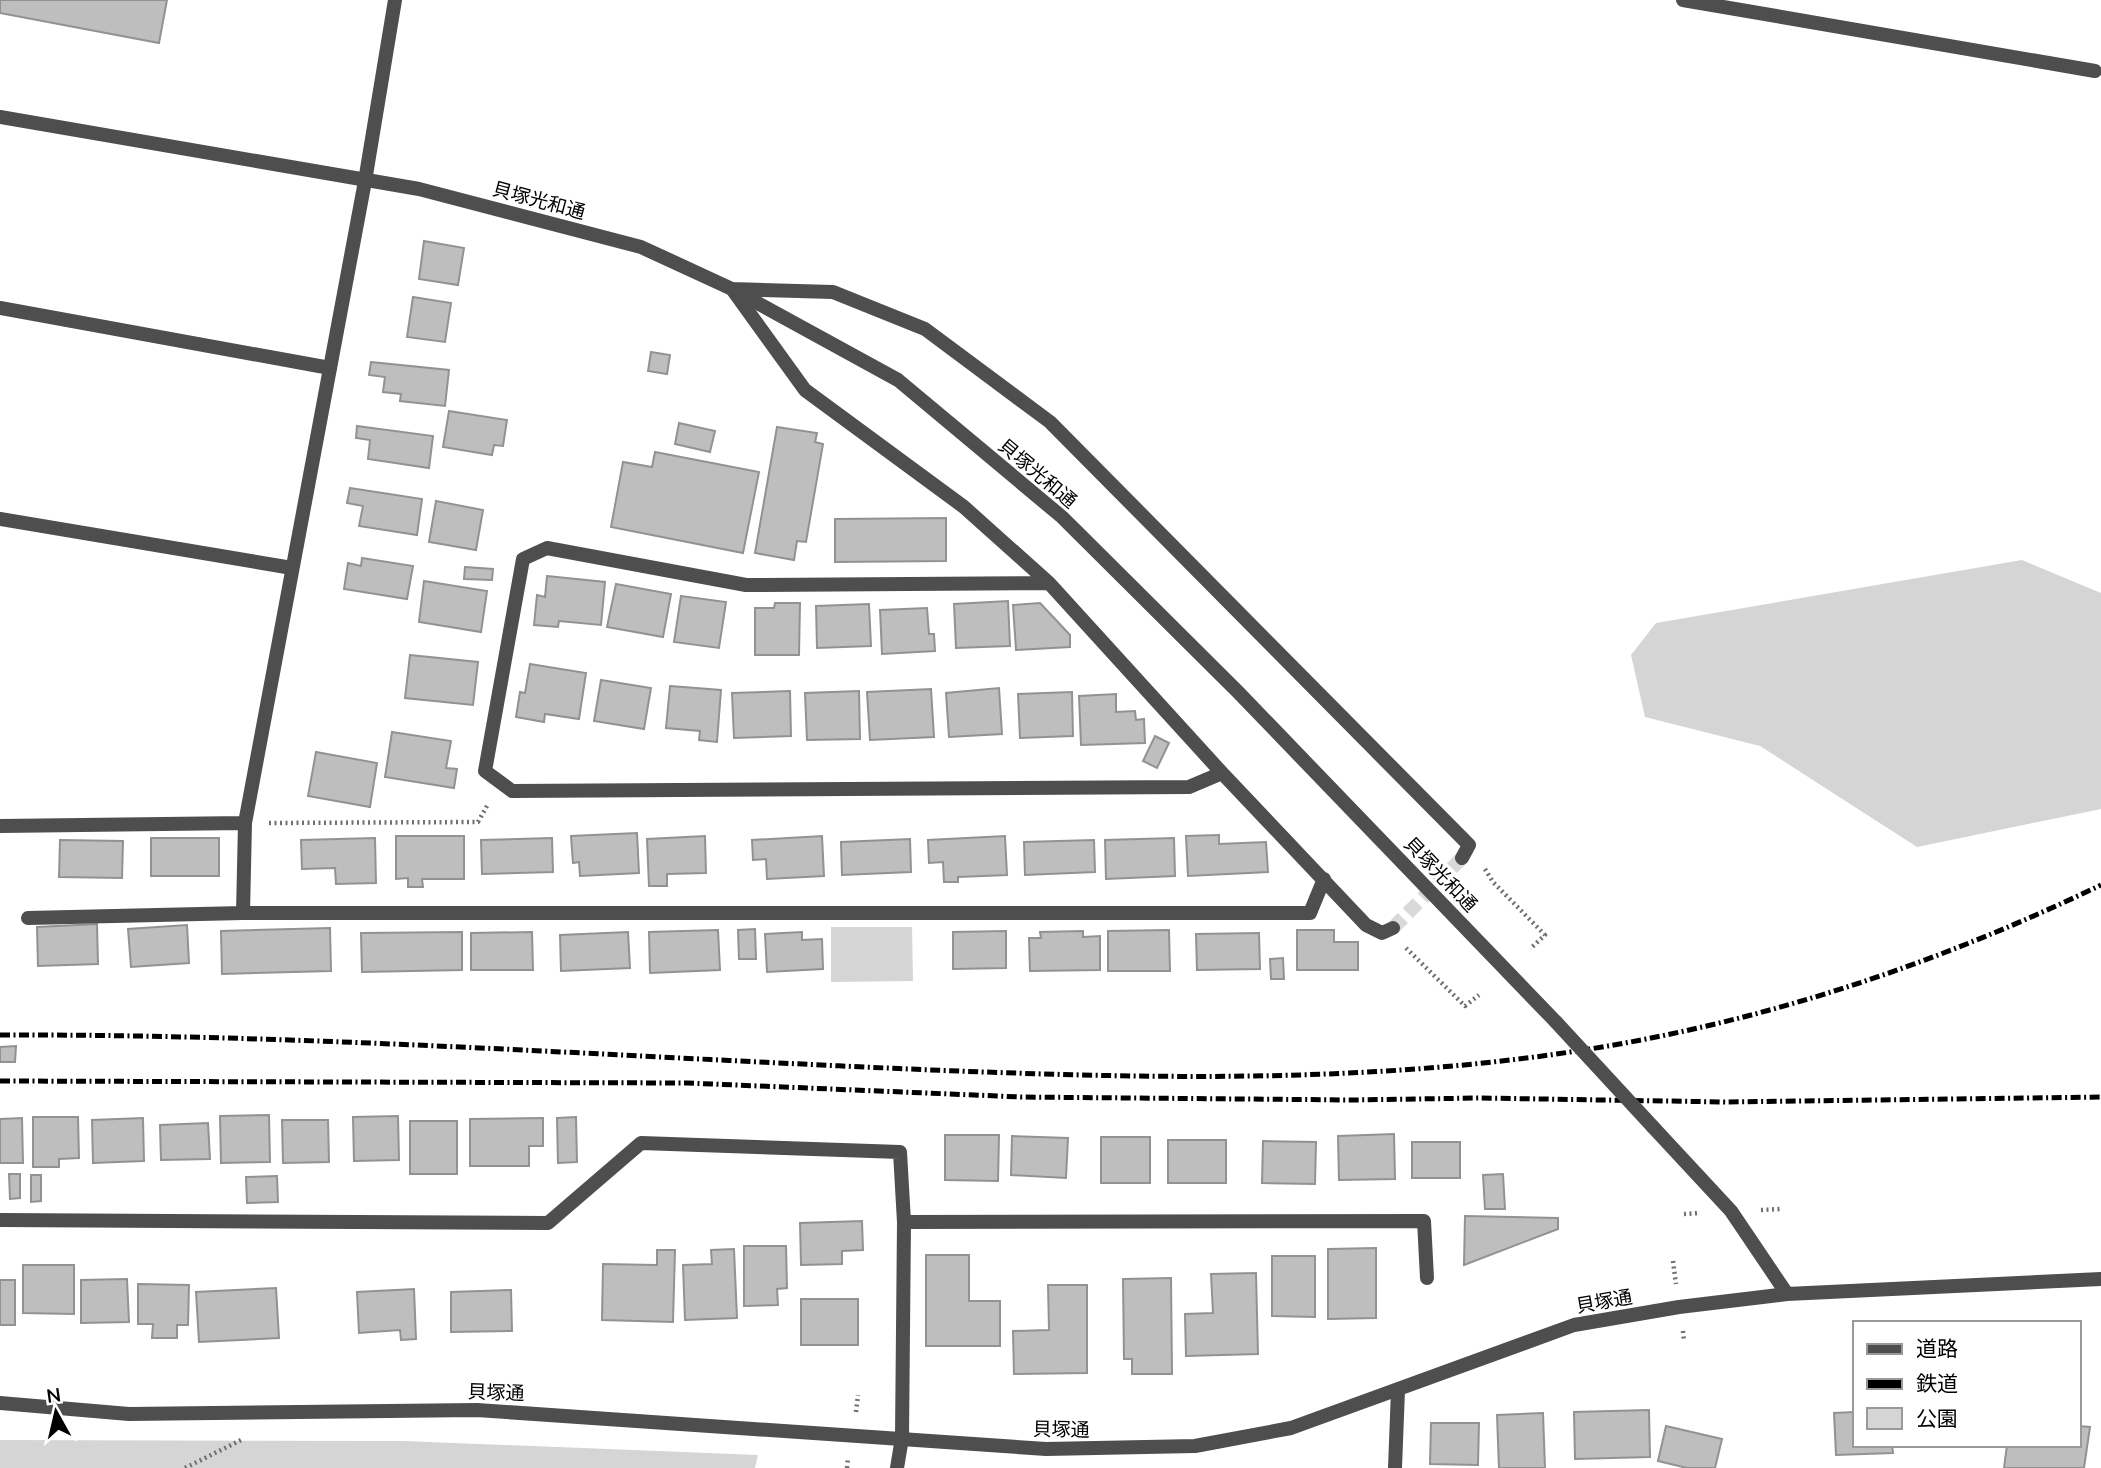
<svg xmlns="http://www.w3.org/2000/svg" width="2101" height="1468" font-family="Mulish,'Noto Sans JP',sans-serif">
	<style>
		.green { fill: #d5d5d5 }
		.building { fill: #bebebe; stroke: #929292; stroke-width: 2 }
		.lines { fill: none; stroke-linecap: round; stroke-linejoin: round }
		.minor-tunnel { stroke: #d9d9d9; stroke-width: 14; stroke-dasharray: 14 7; stroke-linecap: butt }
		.path { stroke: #707070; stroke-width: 4.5; stroke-dasharray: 2 3.5; stroke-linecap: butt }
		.service { stroke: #4e4e4e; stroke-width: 14 }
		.minor { stroke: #4e4e4e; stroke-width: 14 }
		.tertiary { stroke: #4e4e4e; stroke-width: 14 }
		.rail { stroke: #000; stroke-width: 5; stroke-dasharray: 10 3.5 2 3.5; stroke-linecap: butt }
		.tertiary-bridge { stroke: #4e4e4e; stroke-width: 14 }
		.labels { text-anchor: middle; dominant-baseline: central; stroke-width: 5; stroke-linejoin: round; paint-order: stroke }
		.street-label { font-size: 19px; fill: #000; stroke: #fff }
	</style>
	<rect width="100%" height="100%" fill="#fff"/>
	<path class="green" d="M2022 560 2101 593V809L1917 847 1760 746 1645 717 1631 655 1656 623Z
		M831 927H912L913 981 831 982Z
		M0 1440 404 1441 758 1455 755 1468H0Z"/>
	<path class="building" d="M0 0H167L159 43 0 13Z
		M424 241 464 248 458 285 419 279Z
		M413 297 451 303 445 342 407 337Z
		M651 352 670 355 667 374 648 371Z
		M371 362 449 370 445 406 400 401 401 394 383 392 385 377 369 375Z
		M449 411 507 420 503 446 494 445 492 455 443 447Z
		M679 423 715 431 710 452 675 444Z
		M357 426 433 436 429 468 368 459 370 440 356 438Z
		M777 427 817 433 815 442 823 444 806 542 797 541 794 560 755 553Z
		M655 452 759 472 743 553 611 527 623 462 652 467Z
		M350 488 422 499 417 535 359 526 363 506 347 503Z
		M436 501 483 510 476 550 429 542Z
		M946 518V561L835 562V519Z
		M362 558 413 566 407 599 344 589 348 563 361 566Z
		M465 567 493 569 492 580 464 579Z
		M547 576 605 582 601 625 559 621 558 627 534 625 537 595 545 597Z
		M424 581 487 591 481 632 419 622Z
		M616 584 671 594 663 637 607 627Z
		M681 596 726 602 719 648 674 642Z
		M1008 601 1010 646 956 648 954 604Z
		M775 603H800L799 655H755V608H774Z
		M1040 603 1070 635V647L1016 650 1013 605Z
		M869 604 871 646 817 648 816 606Z
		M927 608 929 634H934L935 651 882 654 880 610Z
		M410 655 478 662 473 705 405 698Z
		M530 664 586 673 579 719 545 714 544 722 516 717 520 692 525 693Z
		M601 680 651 688 644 729 594 721Z
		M670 686 721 690 717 742 699 740 700 731 666 728Z
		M999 688 1002 734 949 737 946 693Z
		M931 689 934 737 870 740 867 692Z
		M790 691 791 736 734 738 732 693Z
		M859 691 860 739 807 740 805 693Z
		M1072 692 1073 736 1020 738 1018 694Z
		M1116 694V712L1135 711 1136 720 1144 719 1145 743 1081 745 1079 696Z
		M392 732 451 741 446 768 457 769 454 788 385 777Z
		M1155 736 1169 743 1157 768 1143 761Z
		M316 752 377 763 370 807 308 796Z
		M637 833 639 873 580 876 579 862 573 863 571 836Z
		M1219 835V844L1266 842 1268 872 1188 876 1186 836Z
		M396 836H464V879H422L423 887H408V878L396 879Z
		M705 836 706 873 667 874V886H649L647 839Z
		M822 836 824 876 767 879 766 859 753 860 752 840Z
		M1005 836 1007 875 958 877V882H944L943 862 929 863 928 840Z
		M151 838H219V876H151Z
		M375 838 376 883 336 884 335 868 302 869 301 840Z
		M552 838 553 872 482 874 481 840Z
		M1174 838 1175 876 1106 879 1105 840Z
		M910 839 911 872 842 875 841 842Z
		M60 840 123 841 122 878 59 877Z
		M1094 840 1095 872 1025 875 1024 842Z
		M97 924 98 964 38 966 37 927Z
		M187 925 189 963 131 967 128 929Z
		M330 928 331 971 222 974 221 931Z
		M755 929 756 959H739L738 930Z
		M718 930 720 970 650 973 649 932Z
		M1169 930 1170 971H1108V931Z
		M1297 930H1334V942H1358V970H1297Z
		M1006 931V968L953 969V932Z
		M1083 931V937L1100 936V970L1030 971 1029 938H1041L1040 932Z
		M462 932V970L362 972 361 933Z
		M532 932 533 970H471V933Z
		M628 932 630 968 561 971 560 935Z
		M802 932V940L822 939 823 969 767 972 765 934Z
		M1259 933 1260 969 1197 970 1196 934Z
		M1283 958 1284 979H1271L1270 959Z
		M16 1046 15 1062H0V1047Z
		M269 1115 270 1162 221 1163 220 1116Z
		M398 1116 399 1160 354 1161 353 1117Z
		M33 1117H78L79 1158 59 1159V1167H33Z
		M576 1117 577 1162 558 1163 557 1118Z
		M22 1118 23 1163H0V1119Z
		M143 1118 144 1161 93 1163 92 1120Z
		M543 1118V1146H529V1166H470V1119Z
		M282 1120H328L329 1162 283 1163Z
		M410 1121H457V1174H410Z
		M208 1123 210 1159 161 1160 160 1125Z
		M1394 1134 1395 1179 1339 1180 1338 1136Z
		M945 1135H999L998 1181 945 1180Z
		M1012 1136 1068 1138 1066 1178 1011 1175Z
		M1101 1137H1150V1183H1101Z
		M1168 1140H1226V1183H1168Z
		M1263 1141 1316 1142 1315 1184 1262 1183Z
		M1412 1142H1460V1178H1412Z
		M9 1174H20V1198L10 1199Z
		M1503 1174 1505 1209H1485L1483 1175Z
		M31 1175H41V1201L31 1202Z
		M277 1176 278 1202 247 1203 246 1177Z
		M1465 1216 1558 1218V1229L1464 1265Z
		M862 1221 863 1250 842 1251V1264L801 1265 800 1223Z
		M744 1246H786L787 1288 777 1289 778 1305 744 1306Z
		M1376 1248V1318L1328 1319V1249Z
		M734 1249 737 1318 685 1320 683 1265 712 1264 711 1250Z
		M657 1250H675L673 1322 602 1320 603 1264 657 1265Z
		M926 1255H969V1301H1000V1346H926Z
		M1272 1256H1315V1317L1272 1316Z
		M23 1265H74V1314L23 1313Z
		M1256 1273 1258 1354 1186 1356 1185 1314 1213 1313 1211 1274Z
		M1171 1278 1172 1374H1132V1359H1124L1123 1279Z
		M127 1279 129 1322 81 1323V1280Z
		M0 1280H15V1325H0Z
		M138 1284 189 1285 188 1325H177V1338H152L153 1324H138Z
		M1048 1285H1087V1373L1014 1374 1013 1331 1049 1330Z
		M276 1288 279 1338 199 1342 196 1292Z
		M414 1289 416 1339 401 1340 400 1330 359 1333 357 1292Z
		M511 1290 512 1331 451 1332V1292Z
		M801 1299H858V1345H801Z
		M1649 1410 1650 1457 1575 1459 1574 1412Z
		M1854 1412V1445H1892L1893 1453 1836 1455 1834 1413Z
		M1543 1413 1545 1468H1499L1497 1415Z
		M1431 1423H1479L1478 1465 1430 1464Z
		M1666 1426 1722 1439 1715 1468H1687L1658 1461Z
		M2078 1426 2090 1427 2084 1468H2004L2007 1445H2078Z"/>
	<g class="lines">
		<path class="minor-tunnel" d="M1393 928 1462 858"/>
		<path class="path" d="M269 823 478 822 488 804
			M1485 869 1493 882 1545 935 1530 949
			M1406 948 1465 1006 1479 995
			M1761 1210 1781 1209
			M1684 1214 1700 1213
			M1673 1261 1676 1284
			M1683 1331 1684 1341
			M856 1412 858 1395
			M185 1468 243 1439
			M847 1468 848 1458"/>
		<path class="service" d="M1683 0 2095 71
			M365 181 395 0
			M0 308 330 368
			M0 519 292 568"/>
		<path class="minor" d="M732 289 833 292 925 329 1050 422 1469 845 1462 858
			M732 289 805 390 964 507 1049 583 1222 773 1366 925 1382 933 1393 928
			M1049 583 746 585 547 548 523 559 485 771 512 791 1189 787 1222 773
			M0 826 245 823
			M243 913 245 823 365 181
			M28 918 243 913H1310L1324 879
			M0 1220 548 1223 641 1143 900 1152 904 1222 1424 1221 1427 1278
			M902 1438 904 1222
			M1395 1468 1398 1390"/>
		<path class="tertiary" d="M0 117 419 189 641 247 732 289 898 380 1062 517 1238 692 1556 1022
			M1653 1127 1731 1211 1787 1294
			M0 1403 129 1414 477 1410 1046 1449 1195 1446 1291 1428 1574 1325 1679 1307 1787 1294 2101 1279
			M897 1468 902 1438"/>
		<path class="rail" d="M0 1035C303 1034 606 1056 909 1069 1171 1080 1441 1087 1698 1028 1838 996 1972 947 2101 885
			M0 1081 688 1083 1021 1097 1353 1100 1480 1098 1726 1102 2101 1097"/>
		<path class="tertiary-bridge" d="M1556 1022 1653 1127"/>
	</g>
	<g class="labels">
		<g class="street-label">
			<text transform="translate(539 200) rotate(15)">貝塚光和通</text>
			<text transform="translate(1038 473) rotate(40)">貝塚光和通</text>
			<text transform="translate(1441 874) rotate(46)">貝塚光和通</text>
			<text transform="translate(1604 1301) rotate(-10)">貝塚通</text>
			<text transform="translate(496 1392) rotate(2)">貝塚通</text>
			<text transform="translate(1061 1429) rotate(1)">貝塚通</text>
		</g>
	</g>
	<rect x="1853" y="1321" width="228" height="126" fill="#ffffff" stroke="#999999" stroke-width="2"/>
	<rect x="1867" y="1344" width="35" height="10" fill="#4e4e4e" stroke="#999999" stroke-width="2"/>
	<text x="1916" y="1356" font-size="21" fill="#000000">道路</text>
	<rect x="1867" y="1379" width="35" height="10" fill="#000000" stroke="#999999" stroke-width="2"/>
	<text x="1916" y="1391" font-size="21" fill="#000000">鉄道</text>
	<rect x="1867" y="1408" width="35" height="21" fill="#d5d5d5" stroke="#999999" stroke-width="2"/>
	<text x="1916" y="1426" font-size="21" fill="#000000">公園</text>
	<g transform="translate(56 1412) rotate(352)" stroke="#ffffff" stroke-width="5" paint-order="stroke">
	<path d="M0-5L12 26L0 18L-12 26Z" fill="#000000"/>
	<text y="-10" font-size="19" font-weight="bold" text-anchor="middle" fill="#000000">N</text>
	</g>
</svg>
